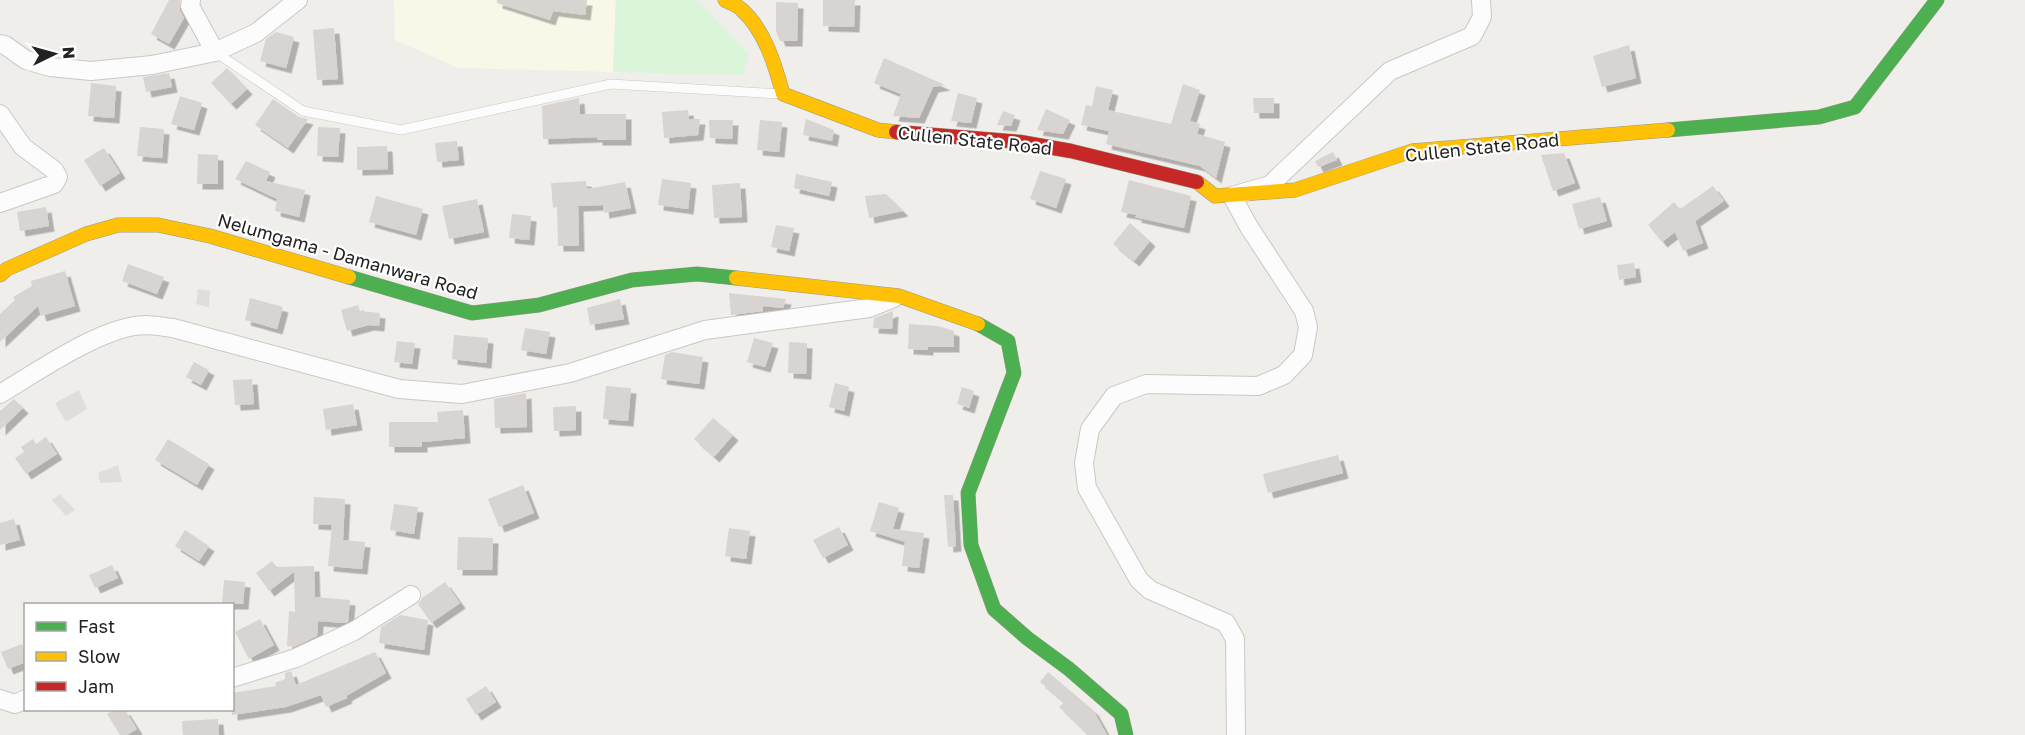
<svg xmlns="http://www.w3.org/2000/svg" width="2025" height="735" font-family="'Golos Text',sans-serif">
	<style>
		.residential { fill: #dfdedc }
		.education { fill: #f8f7e8 }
		.park { fill: #daf5da }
		.building { fill: #d7d4d2; filter: url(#shadow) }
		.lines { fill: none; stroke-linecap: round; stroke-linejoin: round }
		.lane-casing { stroke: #c9c8c7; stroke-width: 10 }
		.street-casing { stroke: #c9c8c7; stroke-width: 20 }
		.fast-casing { stroke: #999a82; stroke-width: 15 }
		.slow-casing { stroke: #999a82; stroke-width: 15 }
		.jam-casing { stroke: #999a82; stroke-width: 15 }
		.lane { stroke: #fdfcfc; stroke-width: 9 }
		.street { stroke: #fdfcfc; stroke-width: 18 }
		.fast { stroke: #4caf50; stroke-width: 14 }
		.slow { stroke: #ffc107; stroke-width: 14 }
		.jam { stroke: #c62828; stroke-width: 14 }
		.labels { text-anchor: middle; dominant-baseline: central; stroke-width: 4.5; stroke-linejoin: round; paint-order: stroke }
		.street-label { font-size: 18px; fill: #222; stroke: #fff }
	</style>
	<defs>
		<filter id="shadow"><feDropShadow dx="5.5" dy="5.5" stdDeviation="0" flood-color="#0004"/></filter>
	</defs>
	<rect width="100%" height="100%" fill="#f0eeeb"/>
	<path class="residential" d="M198 289 210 291 209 307 196 304Z
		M79 390 87 409 66 422 55 403Z
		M118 465 122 482 100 483 98 473Z
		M60 494 75 510 66 516 52 500Z"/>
	<path class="education" d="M394 0H616L613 72 458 68 395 40Z"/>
	<path class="park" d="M616 0H697L749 54 743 75 613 72Z"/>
	<path class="building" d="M169 0H180V11L184 18 169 44 151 34Z
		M497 0H587L585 15 553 11 550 20 497 3Z
		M823 0H855L854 27 823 26Z
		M776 2 798 3 797 41H780L776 31Z
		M334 28 338 79 317 80 313 30Z
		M276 32 294 37 286 68 260 61 266 39Z
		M1629 45 1636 78 1602 87 1593 56Z
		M884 58 945 85 933 87 919 118 893 116 901 94 874 83Z
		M227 68 247 89 231 104 211 83Z
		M169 73 172 87 146 92 143 77Z
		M91 83 116 86 114 118 88 116Z
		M1183 84 1200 90 1190 121 1200 124 1197 134 1225 142 1216 178 1200 166 1106 144 1109 131 1081 125 1086 105 1092 106 1096 86 1113 90 1108 110 1171 124Z
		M958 93 977 98 971 123 951 121Z
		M180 96 202 103 194 130 171 124Z
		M579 98 580 114H626V140H597V137L543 139 542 106Z
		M1253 98H1274V113H1254Z
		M273 99 299 117 308 119 288 148 255 125Z
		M1046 109 1070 120 1063 134 1037 130Z
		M688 110 689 119H700L698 135 664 138 662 112Z
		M1003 111 1015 115 1011 126 997 125Z
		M806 119 834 130 832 141 803 135Z
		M709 120H733L732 139 710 138Z
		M760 120 782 122 779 152 757 150Z
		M140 127 164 129 162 158 137 156Z
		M318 127 340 128 338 157 317 156Z
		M457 141 459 160 437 162 435 143Z
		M387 146 388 169 357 170V147Z
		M104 148 120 173 100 186 84 160Z
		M1333 152 1337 160 1318 167 1315 161Z
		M1564 153 1575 183 1553 191 1541 155Z
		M198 154 218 155V184H197Z
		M246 161 270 172 266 181 305 190 299 217 275 211 277 199 235 179Z
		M1040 171 1066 179 1056 208 1030 199Z
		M796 174 832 182 829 196 794 188Z
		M662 179 691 183 688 209 658 205Z
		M1129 180 1191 196 1184 228 1135 217 1137 215 1121 212Z
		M586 181 587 189 625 182 631 208 604 213 603 205 578 206 579 246H558L557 207 553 208 551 183Z
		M740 183 742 217 714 218 712 185Z
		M1713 186 1724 201 1695 221 1703 243 1683 251 1675 232 1662 242 1648 225 1674 202 1680 209Z
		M886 194 903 211 869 218 865 196Z
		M376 196 423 209 416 235 369 222Z
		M1600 197 1607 221 1579 229 1572 204Z
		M477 199 484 232 449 239 442 206Z
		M46 207 49 226 20 231 17 212Z
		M512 214 531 216 529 240 509 238Z
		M1130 223 1150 241 1134 261 1113 244Z
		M776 225 794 228 789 251 771 247Z
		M1634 263 1636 277 1619 280 1617 265Z
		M128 264 164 277 157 294 122 281Z
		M65 271 75 306 41 316 38 306 0 342V314L15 300 13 297 32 286 31 281Z
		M729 293 786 299 783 308 763 306V311L731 315Z
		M250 298 283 307 277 329 245 320Z
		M620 299 624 319 590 325 587 308Z
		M358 305 360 311 380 313 379 326 369 325 347 331 341 310Z
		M893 311 892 329 873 328 874 318Z
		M909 324 938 326 954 331V347H928V350L908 349Z
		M525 328 550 332 546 354 521 350Z
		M454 335 488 338 486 363 452 359Z
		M754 338 773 343 765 367 747 362Z
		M397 341 415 343 412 364 394 362Z
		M789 342 807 343 806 374 788 373Z
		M672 352 703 357 699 384 661 379 665 355Z
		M194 362 209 370 201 385 186 377Z
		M252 379 254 404 235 405 233 380Z
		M835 383 849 387 844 411 829 407Z
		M606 386 631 388 628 421 603 419Z
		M962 387 974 391 969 408 957 404Z
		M526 393 527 427 495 428 494 399Z
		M14 399 23 408 0 430V411Z
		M353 404 357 425 326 430 323 409Z
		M576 406V430L554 431 553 407Z
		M463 410 465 438 422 442V447H389V422H438L437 412Z
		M713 418 733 435 714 457 694 439Z
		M46 437 57 454 26 474 15 458 24 452 21 447 33 439 36 444Z
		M168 439 209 464 197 485 155 460Z
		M1338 455 1343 473 1268 493 1263 474Z
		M523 485 534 513 499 527 488 499Z
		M944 495H953L956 546 948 547Z
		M314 497 345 499 343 540 365 542 362 569 328 566 332 525 313 524Z
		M879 502 899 508 893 529 924 533 919 568 902 566 905 542 870 531Z
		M394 504 418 507 414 534 390 530Z
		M14 519 20 540 0 545V523Z
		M839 527 848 545 823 558 813 540Z
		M729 528 750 531 746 559 725 556Z
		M185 530 209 546 199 561 175 546Z
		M458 537 493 538 492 570H457Z
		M272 561 277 567 314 566 315 597 350 600 348 622 344 623 318 621 317 636 294 647 287 646 289 611 295 612 294 572 269 591 256 573Z
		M112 565 118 578 95 588 89 575Z
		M224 580 245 582 243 604H222Z
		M445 582 460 603 431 623 418 604 422 598Z
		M400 615 428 620 424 650 379 643 381 627Z
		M260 619 274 645 249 659 235 632Z
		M22 644 26 654V662L8 669 1 652Z
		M375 652 386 673 346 696 347 698 326 707 321 695 286 707 232 715V693L276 686 275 683 285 679V673L291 671 296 685Z
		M1048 672 1093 710 1107 735H1088L1059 707 1064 702 1040 682Z
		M486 686 496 702 476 715 466 699Z
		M114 710H125L137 729 127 735H120L107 714Z
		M218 719 219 735H183L182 721Z"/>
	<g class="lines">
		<g class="lane-casing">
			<path id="lane" d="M215 52 303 111 401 130 611 84 781 94"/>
		</g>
		<g class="street-casing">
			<path id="street" d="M191 0 190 6 215 52
				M0 44 5 45 26 60 50 67 91 71 152 65 215 52 256 33 298 0
				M0 114 23 147 54 170 58 177 54 184 0 203
				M0 394C37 372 102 326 145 325 154 325 164 327 173 328L399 389 462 394 570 373 705 330 869 308 894 298
				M232 678 296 658 354 631 411 595
				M0 699 15 704 26 699
				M1236 735 1235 639 1226 623 1150 590 1139 580 1087 488 1084 463 1090 429 1114 396 1146 384 1258 386 1284 375 1303 355 1308 327 1304 311 1249 227 1232 196 1270 185 1390 71 1472 36 1482 17 1481 0"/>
		</g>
		<g class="fast-casing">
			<path id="fast" d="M1668 130 1819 117 1855 107 1937 0
				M349 277 472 313 539 305 632 280 697 274 736 278
				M978 324 1008 341 1014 373 968 493 971 545 994 609 1027 638 1069 669 1121 714 1126 735"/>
		</g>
		<g class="slow-casing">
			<path id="slow" d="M725 0C730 3 737 5 741 9 765 30 775 65 783 94L878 130 896 132
				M1197 182 1215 196 1295 190 1412 151 1668 130
				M0 275 7 269 86 234 118 225H158L210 236 349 277
				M736 278 899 296 978 324"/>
		</g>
		<g class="jam-casing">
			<path id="jam" d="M896 132 1020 142 1071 151 1197 182"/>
		</g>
		<use href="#lane" class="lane"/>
		<use href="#street" class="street"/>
		<use href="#fast" class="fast"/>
		<use href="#slow" class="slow"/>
		<use href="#jam" class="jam"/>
	</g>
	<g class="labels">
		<g class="street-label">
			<text transform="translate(975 140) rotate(6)">Cullen State Road</text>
			<text transform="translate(1482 147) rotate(-6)">Cullen State Road</text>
			<text transform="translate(348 256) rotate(16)">Nelumgama - Damanwara Road</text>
		</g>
	</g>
	<rect x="24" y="603" width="210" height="108" fill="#ffffff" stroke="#a7a7a7" stroke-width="1.5"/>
	<rect x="36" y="622" width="30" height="9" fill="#4caf50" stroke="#a7a7a7" stroke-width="1.5"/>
	<text x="78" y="633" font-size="18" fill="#222222">Fast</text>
	<rect x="36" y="652" width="30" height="9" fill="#ffc107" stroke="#a7a7a7" stroke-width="1.5"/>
	<text x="78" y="663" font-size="18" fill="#222222">Slow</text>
	<rect x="36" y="682" width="30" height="9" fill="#c62828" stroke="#a7a7a7" stroke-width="1.5"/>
	<text x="78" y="693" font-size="18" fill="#222222">Jam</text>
	<g transform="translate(54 54) rotate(85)" stroke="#ffffff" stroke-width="4.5" paint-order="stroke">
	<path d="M0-4.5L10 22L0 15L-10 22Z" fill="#222222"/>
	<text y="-9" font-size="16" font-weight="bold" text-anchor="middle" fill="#222222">N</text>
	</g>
</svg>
